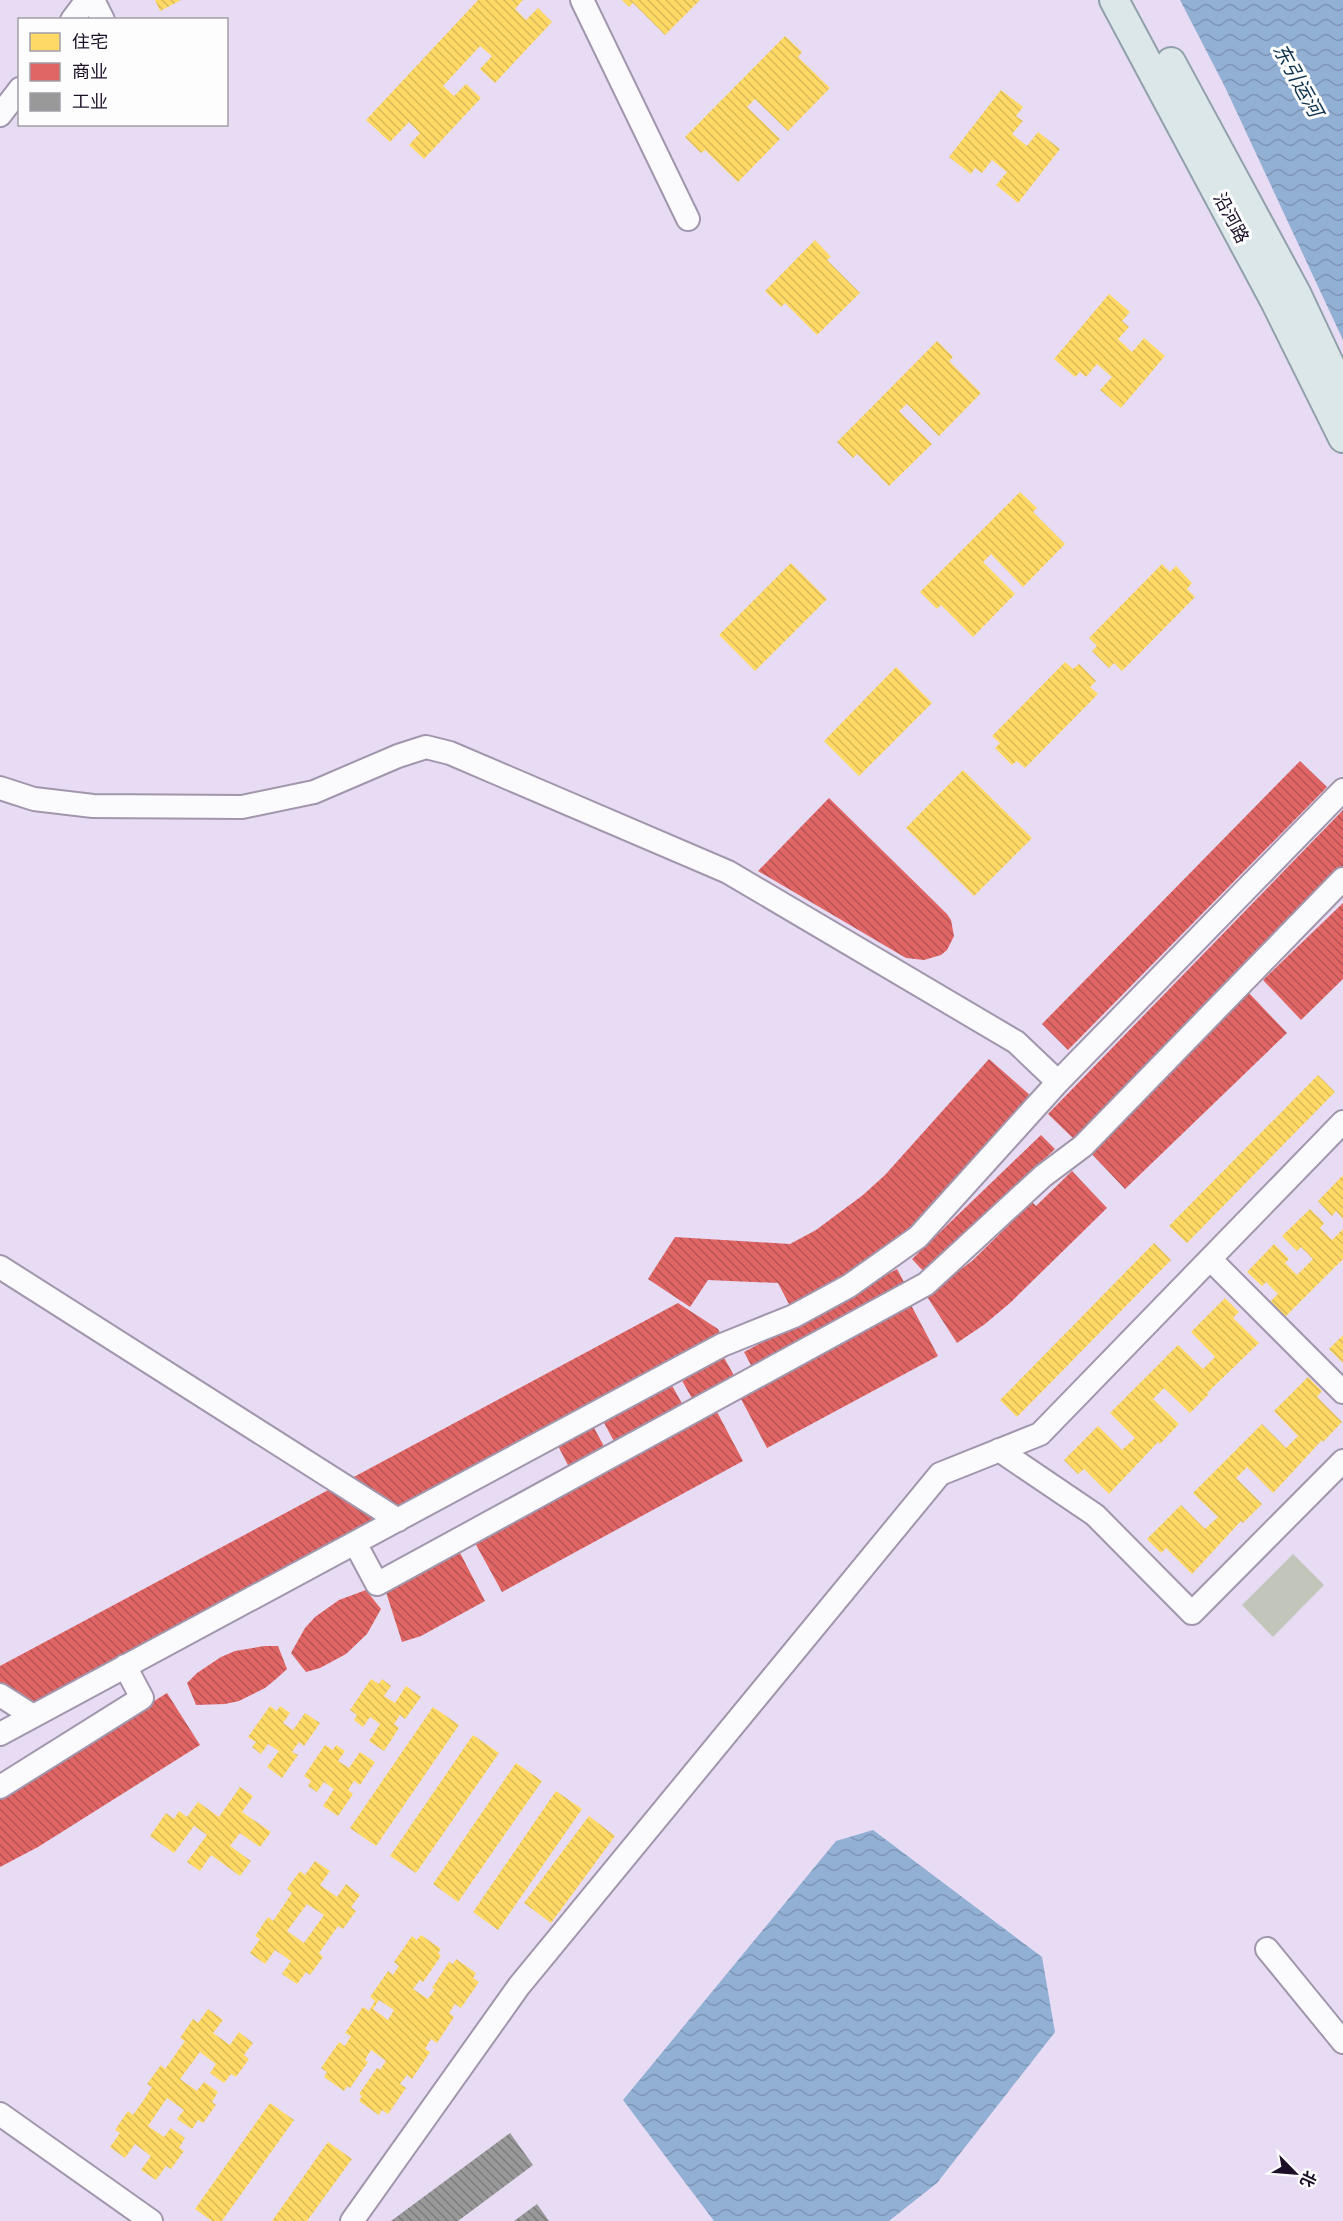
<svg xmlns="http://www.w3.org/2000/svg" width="1343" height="2221" font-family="'Zilla Slab','Noto Sans SC',serif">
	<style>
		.garden { fill: #c2c5ba }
		.water { fill: url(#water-waves) }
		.homes { fill: url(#homes-back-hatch); fill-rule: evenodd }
		.shops { fill: url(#shops-back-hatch) }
		.industry { fill: url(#industry-back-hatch) }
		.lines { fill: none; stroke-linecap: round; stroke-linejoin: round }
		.minor-casing { stroke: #a196ac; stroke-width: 26 }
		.major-casing { stroke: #91a1ac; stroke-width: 32 }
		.minor { stroke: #fbfafd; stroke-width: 22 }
		.major { stroke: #dce7ea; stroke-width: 28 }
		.labels { text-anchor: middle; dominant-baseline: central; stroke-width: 6; stroke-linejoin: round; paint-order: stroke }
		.street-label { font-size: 18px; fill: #1b0e27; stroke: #fdfdfd }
		.water-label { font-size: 20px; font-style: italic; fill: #0c324e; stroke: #fdfdfd }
	</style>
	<defs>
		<pattern id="water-waves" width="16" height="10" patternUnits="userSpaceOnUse" patternTransform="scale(1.5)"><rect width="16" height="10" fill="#92afd4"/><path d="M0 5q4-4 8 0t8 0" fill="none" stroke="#7d95b6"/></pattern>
		<pattern id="homes-back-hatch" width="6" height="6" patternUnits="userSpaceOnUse" patternTransform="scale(1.5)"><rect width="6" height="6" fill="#ffd966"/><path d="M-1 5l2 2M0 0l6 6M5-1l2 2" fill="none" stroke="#dab958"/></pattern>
		<pattern id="shops-back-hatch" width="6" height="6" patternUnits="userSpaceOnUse" patternTransform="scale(1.5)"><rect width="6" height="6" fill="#e06666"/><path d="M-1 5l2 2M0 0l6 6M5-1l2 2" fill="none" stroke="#b55254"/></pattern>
		<pattern id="industry-back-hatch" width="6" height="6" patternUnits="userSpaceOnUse" patternTransform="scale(1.5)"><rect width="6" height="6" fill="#999"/><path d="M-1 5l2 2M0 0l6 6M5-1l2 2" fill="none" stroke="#7c7b7d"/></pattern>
	</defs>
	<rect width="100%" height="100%" fill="#e7dcf3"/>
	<path class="garden" d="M1293 1554 1324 1585 1273 1637 1242 1605Z"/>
	<path class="water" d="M1180 0H1343V340L1225 87Z
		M873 1830 1042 1957 1055 2032 937 2183 889 2221H714L623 2100 836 1841Z"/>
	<path class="homes" d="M155 0H181L160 11Z
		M478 0H523L515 9 526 20 538 8 552 22 495 83 480 69 492 56 480 46 443 86 454 96 466 84 481 98 424 159 409 145 420 133 409 122 390 142 366 120Z
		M622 0H700L665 35 633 3 629 7Z
		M785 36 802 52 798 57 830 88 788 131 755 99 747 107 780 139 738 182 705 150 701 153 685 137Z
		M1001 90 1023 107 1016 116 1023 121 1012 134 1027 146 1038 132 1060 149 1018 203 996 185 1007 172 992 160 982 173 975 168 971 174 949 157Z
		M815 240 831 257 827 260 860 293 817 335 785 303 781 307 765 291Z
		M1109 294 1130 312 1122 321 1129 327 1118 339 1132 352 1144 338 1165 356 1121 408 1100 390 1112 377 1097 364 1086 377 1080 372 1075 377 1054 359Z
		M937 341 953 357 949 361 981 393 939 436 907 404 899 411 932 444 889 486 857 454 853 458 837 442Z
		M1020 492 1037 508 1033 512 1065 544 1023 587 991 554 983 562 1015 594 973 637 941 605 937 609 920 592Z
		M791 563 827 599 755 671 719 635Z
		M1162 564 1170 572 1176 566 1192 583 1187 589 1195 597 1122 671 1114 663 1109 668 1092 651 1097 646 1089 638Z
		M1065 662 1073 669 1079 664 1096 681 1090 687 1098 694 1025 768 1017 761 1012 765 995 748 1000 743 992 736Z
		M896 667 932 703 859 776 824 741Z
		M963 770 1032 838 974 896 906 828Z
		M1318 1075 1335 1092 1187 1243 1169 1226Z
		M1343 1175V1219L1336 1211 1332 1216 1318 1201Z
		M1310 1209 1324 1223 1320 1228 1332 1240 1343 1229V1259L1285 1317 1270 1302 1278 1294 1266 1282 1262 1286 1247 1272 1274 1244 1289 1259 1285 1263 1297 1275 1313 1259 1301 1247 1297 1251 1282 1236Z
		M1154 1243 1171 1260 1017 1417 1000 1400Z
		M1225 1298 1239 1312 1233 1318 1259 1343 1207 1393 1209 1394 1190 1413 1164 1388 1153 1399 1179 1424 1160 1444 1158 1442 1109 1494 1084 1469 1078 1474 1064 1460 1098 1426 1122 1450 1135 1438 1110 1413 1178 1345 1203 1369 1215 1357 1191 1332Z
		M1343 1335V1363L1329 1349Z
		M1308 1377 1322 1391 1317 1397 1342 1422 1323 1442 1322 1440 1273 1493 1247 1467 1236 1478 1262 1504 1243 1523 1241 1521 1192 1574 1166 1548 1161 1553 1147 1539 1181 1505 1205 1529 1218 1517 1193 1493 1262 1424 1286 1448 1298 1436 1274 1411Z
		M371 1679 379 1684 382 1679 391 1686 384 1696 395 1703 406 1686 421 1697 405 1719 400 1715 394 1724 399 1728 384 1751 369 1741 380 1724 370 1717 363 1727 354 1720 357 1715 350 1710Z
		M270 1706 277 1711 280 1706 290 1713 283 1723 293 1730 305 1713 320 1723 304 1746 299 1742 292 1752 298 1755 282 1778 267 1767 279 1751 268 1744 261 1754 252 1747 256 1742 248 1737Z
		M433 1707 459 1725 376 1846 350 1828Z
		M473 1735 499 1753 416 1873 390 1856Z
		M325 1745 333 1750 336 1745 345 1751 338 1761 349 1768 360 1752 375 1762 360 1785 354 1781 348 1790 353 1794 338 1816 323 1806 334 1789 324 1782 317 1792 308 1786 311 1781 304 1776Z
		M516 1763 542 1781 458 1902 433 1884Z
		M240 1787 253 1796 242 1812 271 1832 260 1847 240 1833 230 1846 251 1861 240 1876 211 1855 200 1871 187 1862 207 1835 194 1826 174 1853 150 1836 166 1813 174 1819 179 1811 187 1817 198 1802 219 1817Z
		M556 1791 582 1809 498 1930 473 1912Z
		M589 1816 615 1836 551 1923 524 1903Z
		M315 1861 330 1871 320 1885 337 1897 346 1884 360 1895 351 1907 356 1911 343 1929 338 1926 319 1953 323 1957 310 1975 306 1972 297 1984 282 1974 291 1961 275 1950 265 1964 250 1953 260 1939 255 1936 268 1917 273 1921 292 1893 287 1889 300 1871 305 1875ZM307 1904 324 1915 304 1943 287 1931Z
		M421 1935 441 1949 438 1953 441 1956 423 1982 420 1980 413 1989 428 1999 435 1990 432 1988 449 1962 453 1964 456 1959 476 1973 473 1978 479 1982 461 2008 455 2004 449 2013 454 2017 437 2043 431 2039 425 2049 430 2052 412 2079 407 2075 400 2084 406 2088 388 2114 382 2110 379 2115 359 2101 362 2096 359 2094 377 2068 380 2070 386 2061 371 2050 365 2060 368 2062 350 2088 347 2086 344 2091 324 2077 327 2072 321 2068 339 2042 345 2046 351 2036 345 2033 363 2007 369 2011 375 2001 370 1997 388 1971 393 1975 399 1966 394 1962 412 1936 417 1940ZM379 2000 394 2010 388 2020 373 2009Z
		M208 2009 223 2020 213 2033 230 2045 239 2032 253 2043 244 2055 249 2059 236 2077 231 2074 224 2083 210 2073 216 2064 200 2052 180 2079 197 2091 204 2082 218 2092 212 2102 216 2105 203 2123 198 2120 192 2129 177 2119 184 2110 167 2098 148 2126 164 2137 171 2128 185 2138 179 2148 184 2151 171 2169 166 2166 156 2180 141 2170 151 2156 135 2144 125 2158 110 2147 120 2133 115 2130 128 2111 133 2115 143 2101 152 2087 147 2084 161 2065 165 2069 185 2041 180 2038 193 2019 198 2023Z
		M270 2103 294 2120 222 2221H212L195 2209Z
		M328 2142 352 2159 307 2221H272Z"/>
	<path class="shops" d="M1300 761 1327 787 1068 1050 1042 1024Z
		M829 798 947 914 951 920 954 936 947 950 941 955 924 960 906 958 758 871Z
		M1343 810V871L1078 1143 1048 1114Z
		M1343 903V979L1301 1020 1263 980Z
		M1249 993 1287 1033 1125 1189 1087 1149Z
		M989 1059 1031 1096 924 1215 873 1259 791 1308 778 1283 708 1280 690 1307 648 1279 675 1237 790 1244 816 1230 863 1195 885 1175Z
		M1041 1135 1055 1149 925 1273 912 1259Z
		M1072 1171 1107 1208 1010 1303 985 1324 957 1343 926 1295 972 1261 1032 1202 1036 1206Z
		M897 1269 905 1284 752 1367 744 1352Z
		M678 1303 718 1329 722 1337 399 1510 350 1479Z
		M911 1305 938 1356 767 1448 740 1397Z
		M722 1354 736 1379 694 1402 680 1377Z
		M670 1382 684 1407 616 1445 602 1419Z
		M716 1410 743 1461 502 1592 474 1541Z
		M592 1424 606 1450 570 1469 557 1444Z
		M332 1488 370 1512 376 1522 34 1705 0 1683V1666Z
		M459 1551 485 1601 421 1636 402 1642 385 1589Z
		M366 1590 381 1609 367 1634 346 1654 320 1668 306 1672 291 1653 305 1628 315 1617 339 1600Z
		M264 1646H278L287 1669 276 1679 265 1688 239 1701 225 1704 196 1705 187 1683 197 1673 221 1657 235 1651Z
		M167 1693 200 1745 38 1847 0 1867V1797Z"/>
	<path class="industry" d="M510 2133 533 2165 458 2221H391Z
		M537 2204 549 2221H514Z"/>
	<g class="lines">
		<g class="minor-casing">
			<path id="minor" d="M93 0 103 20
				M582 0 688 219
				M72 20 87 0
				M0 115 20 89
				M0 788 34 799 93 806 242 807 314 792 398 756 426 747 450 753 728 872 1016 1042 1058 1082
				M1210 1259 1343 1392
				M0 1267 398 1520
				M999 1450 1095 1515 1192 1613 1343 1461
				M355 1543 377 1584 926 1284 1043 1176 1083 1146 1343 879
				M0 1695 33 1716
				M0 1734 722 1345 794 1316 849 1286 918 1237 1058 1082 1343 790
				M0 1787 142 1698 125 1666
				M1267 1949 1343 2042
				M0 2114 151 2221
				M352 2221 519 1986 940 1474 1040 1434 1343 1122"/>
		</g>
		<g class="major-casing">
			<path id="major" d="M1114 0 1276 303 1343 438
				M1171 62 1296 293 1343 393"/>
		</g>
		<use href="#minor" class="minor"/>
		<use href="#major" class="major"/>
	</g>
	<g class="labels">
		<g class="street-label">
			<text transform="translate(1231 218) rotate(62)">沿河路</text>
		</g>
		<g class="water-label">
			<text transform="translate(1298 80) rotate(61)">东引运河</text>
		</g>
	</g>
	<rect x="18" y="18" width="210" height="108" fill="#fdfdfd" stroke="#a39da7" stroke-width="1.5"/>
	<rect x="30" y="33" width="30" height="18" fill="#ffd966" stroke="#a39da7" stroke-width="1.5"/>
	<text x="72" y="48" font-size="18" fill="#1b0e27">住宅</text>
	<rect x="30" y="63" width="30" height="18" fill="#e06666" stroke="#a39da7" stroke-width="1.5"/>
	<text x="72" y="78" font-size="18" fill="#1b0e27">商业</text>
	<rect x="30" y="93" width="30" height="18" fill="#999999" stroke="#a39da7" stroke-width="1.5"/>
	<text x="72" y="108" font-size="18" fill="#1b0e27">工业</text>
	<g transform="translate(1295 2173) rotate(115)" stroke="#fdfdfd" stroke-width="4.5" paint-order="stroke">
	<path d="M0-4.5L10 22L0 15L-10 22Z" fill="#1b0e27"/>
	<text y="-9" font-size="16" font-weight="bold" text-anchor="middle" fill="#1b0e27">北</text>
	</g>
</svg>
